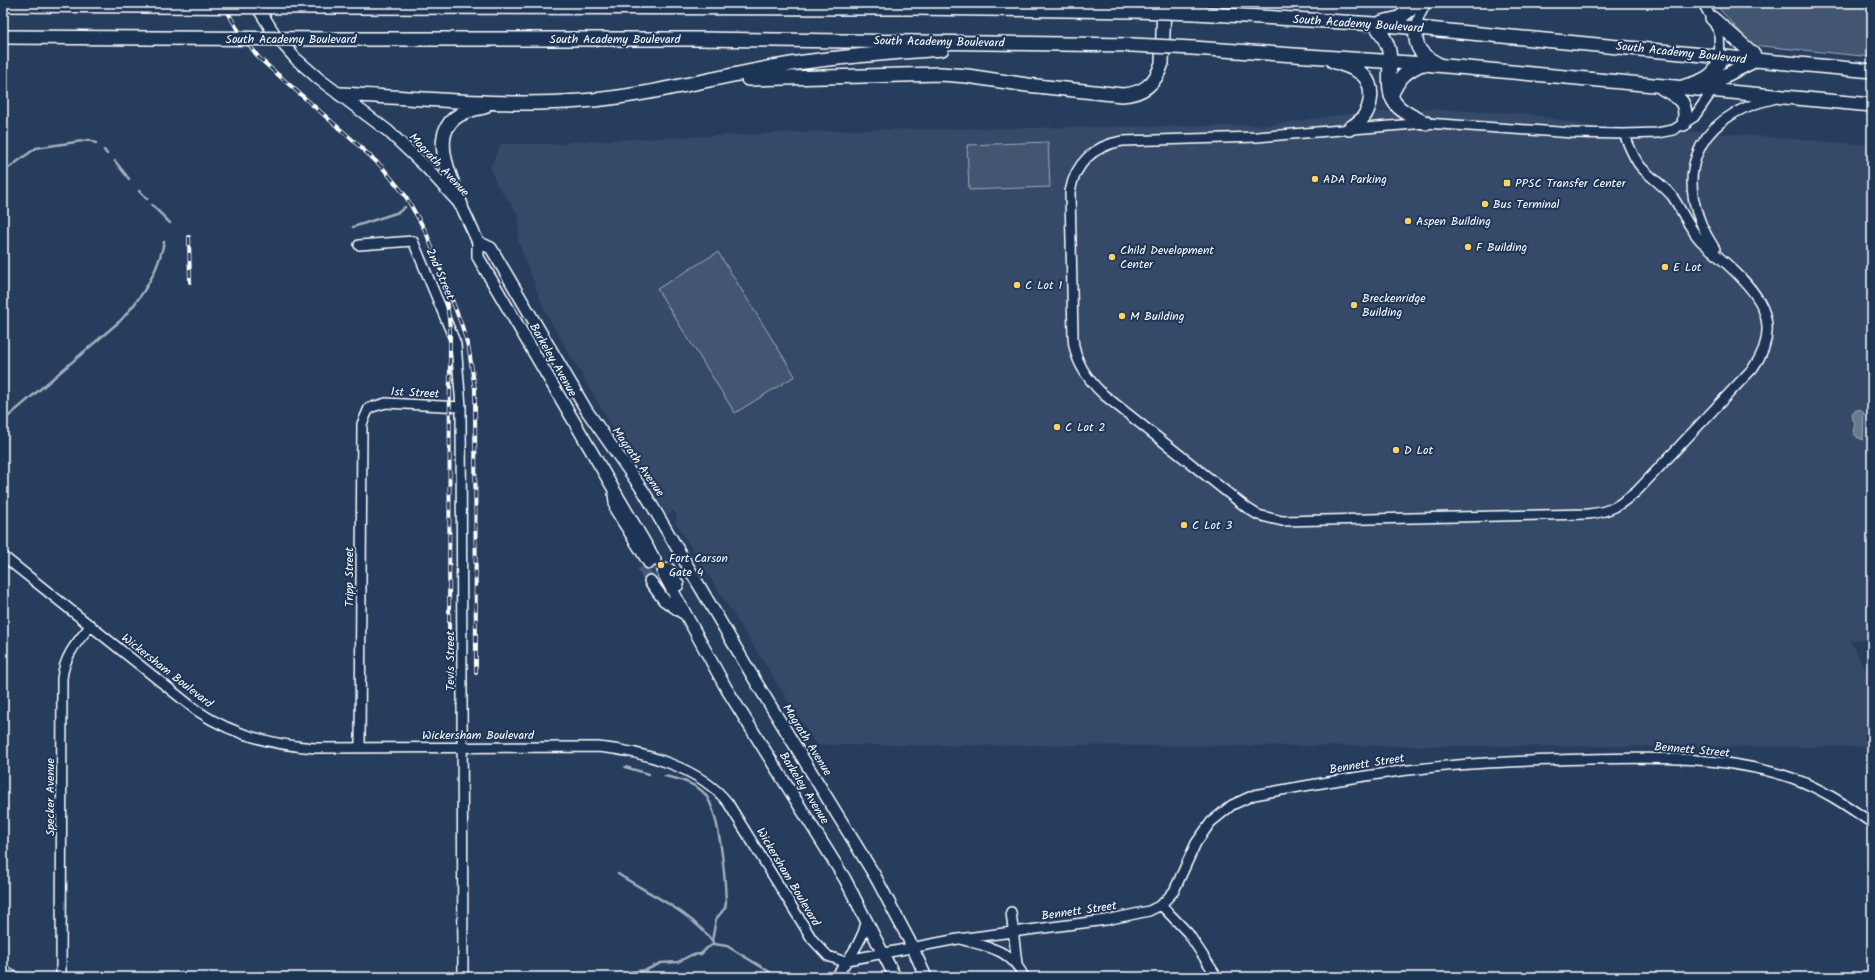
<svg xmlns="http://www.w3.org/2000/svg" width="1875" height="980" font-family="Kalam,sans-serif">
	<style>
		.built { fill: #344a68 }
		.green { fill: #425672; stroke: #a0aab8 }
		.water { fill: #67788e; stroke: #a4aebb }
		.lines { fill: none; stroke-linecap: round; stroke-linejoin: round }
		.stream { stroke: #a4aebb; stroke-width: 2.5 }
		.major-tunnel { stroke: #475a76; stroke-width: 11; stroke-dasharray: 11 5.5; stroke-linecap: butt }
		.minor-casing { stroke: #fff; stroke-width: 12 }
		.major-casing { stroke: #fff; stroke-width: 14 }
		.highway-casing { stroke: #fff; stroke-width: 16 }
		.minor { stroke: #1d3557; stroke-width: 9 }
		.major { stroke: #1d3557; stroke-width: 11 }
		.highway { stroke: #1d3557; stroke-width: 13 }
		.rail-casing { stroke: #fff; stroke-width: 4 }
		.rail { stroke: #1d3557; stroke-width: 2.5; stroke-dasharray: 8; stroke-linecap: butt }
		.highway-bridge-casing { stroke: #fff; stroke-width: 16; stroke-linecap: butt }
		.highway-bridge { stroke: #1d3557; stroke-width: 13 }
		.poi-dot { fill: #ffd166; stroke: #1d3557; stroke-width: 1.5 }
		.labels { text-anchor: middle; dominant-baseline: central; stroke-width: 4; stroke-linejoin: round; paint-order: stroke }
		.street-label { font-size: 12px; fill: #fff; stroke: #1d3557 }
		.poi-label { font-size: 12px; fill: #fff; stroke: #1d3557; text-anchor: start }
	</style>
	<rect width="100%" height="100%" fill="#263d5e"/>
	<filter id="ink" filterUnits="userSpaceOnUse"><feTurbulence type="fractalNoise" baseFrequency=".025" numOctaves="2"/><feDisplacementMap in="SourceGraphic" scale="8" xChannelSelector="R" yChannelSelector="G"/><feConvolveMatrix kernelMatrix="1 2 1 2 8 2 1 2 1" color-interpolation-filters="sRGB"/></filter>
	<g filter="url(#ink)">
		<path class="built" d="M1428 109 1528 114 1599 128 1718 133 1872 145V640H1850L1872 684V747L816 745 675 522 677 517 673 510 668 516 624 447 544 310 518 241 519 216 496 183 490 167 501 144H567L568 142 851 130 1268 125 1347 114Z"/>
		<path class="green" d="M1714 3H1872V57L1752 45Z
			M1048 142 1050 187 969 190 967 145Z
			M718 252 795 376 735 413 657 289Z"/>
		<path class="water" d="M1859 409 1864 413 1863 440 1857 437 1853 432 1855 423 1851 416 1853 412Z"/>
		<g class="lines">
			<path class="stream" d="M104 150 107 154
				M115 161 129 179
				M3 172 36 148 89 140 96 143
				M139 191 147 199
				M152 205 170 223
				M353 227 399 212 405 207
				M3 421 120 321C141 299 158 272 164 242
				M625 767 649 774
				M665 776C678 779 691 782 702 791 720 806 725 878 726 902L725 908 716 919 712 941
				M618 874C649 894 694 913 714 944L727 946 778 977
				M3 965 26 977
				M630 972 646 970 661 963 678 962 691 955 701 954 707 948 714 944
				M1010 974 1011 977"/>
			<path class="major-tunnel" d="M655 560 663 573
				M642 567 650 581"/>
			<g class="minor-casing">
				<path id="minor" d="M1703 3 1719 32 1720 57
					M1416 28 1419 17 1426 3
					M1624 134C1629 145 1633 158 1641 167 1650 177 1663 185 1672 196 1682 210 1688 227 1700 240 1706 246 1714 252 1720 258 1756 289 1786 322 1753 368L1637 491C1620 505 1611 512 1588 514L1282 521 1258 515 1247 508 1104 395C1087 379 1074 361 1073 337L1070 192C1075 163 1094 146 1122 141L1257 137 1426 123 1573 133 1624 134 1657 133 1673 130 1694 117 1712 91
					M359 245 413 241 456 344 461 407 463 977
					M1715 249C1670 182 1692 116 1773 99
					M3 556 196 710C232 735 272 745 315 748L598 747C641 751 700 767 728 803L812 939 828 956 842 961 958 939 1106 920 1149 911 1161 905 1174 891 1196 843 1211 822 1232 805 1254 795C1309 785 1363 775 1418 769 1474 762 1530 761 1586 759 1654 757 1727 756 1792 778 1821 788 1846 805 1872 823
					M360 747 362 424 369 408 386 403 461 407
					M1161 905 1188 933 1217 977
					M1011 912 1017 964
					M963 940C990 947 1011 950 1024 977
					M61 977 62 679C64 656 77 642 91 625
					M836 977C849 957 861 945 867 920"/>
			</g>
			<g class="major-casing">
				<path id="major" d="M255 3 275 35 296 59 319 79 388 131 427 168 461 205 478 242 491 248 587 411 644 492 756 682 875 876 909 940 926 977
					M478 242V257L655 560
					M614 494 616 510 649 563
					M669 569 678 585
					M663 573 726 688 845 879 895 977
					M650 581 664 600 683 613"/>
			</g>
			<g class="highway-casing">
				<path id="highway" d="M3 5 153 6
					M318 7 913 8 1134 11
					M1195 13 1375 24 1872 71
					M1712 18 1752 53 1757 60
					M1382 22 1399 18 1419 3
					M1375 24C1381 33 1387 40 1389 51 1392 68 1385 89 1395 103 1402 113 1416 118 1426 123
					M1416 28C1414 48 1421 55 1438 64
					M3 37 151 38
					M335 39H698L1132 45
					M1193 48 1424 64 1872 105
					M1333 61C1343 65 1357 68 1364 76 1375 88 1371 108 1362 119 1358 123 1353 126 1349 129
					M748 79 941 74 967 76 1027 85 1122 95C1144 94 1156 83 1162 63L1164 3
					M1685 86C1701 82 1718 76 1720 57
					M1662 88C1680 98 1688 102 1684 124
					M1712 91 1724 76 1756 60
					M340 94C420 98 501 107 581 101 652 96 721 75 791 64 841 56 892 53 942 49
					M1391 96C1398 79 1405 71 1422 64
					M461 205C446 165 421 117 484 107"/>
			</g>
			<use href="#minor" class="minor"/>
			<use href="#major" class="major"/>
			<use href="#highway" class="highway"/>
			<g class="rail-casing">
				<path id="rail" d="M223 3 236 27 259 58 356 143 382 167 405 195 426 232 462 326 469 350 475 389 476 673
					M189 237 190 282
					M446 294 450 328 449 645"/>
			</g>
			<use href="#rail" class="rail"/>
			<g class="highway-bridge-casing">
				<path id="highway-bridge" d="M153 6 318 7
					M1134 11 1195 13
					M151 38 335 39
					M1132 45 1193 48"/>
			</g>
			<use href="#highway-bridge" class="highway-bridge"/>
		</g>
	</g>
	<g class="poi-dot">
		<circle cx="1315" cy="179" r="4"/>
		<rect x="1503" y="179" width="8" height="8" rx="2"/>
		<circle cx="1485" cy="204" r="4"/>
		<circle cx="1408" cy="221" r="4"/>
		<circle cx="1468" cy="247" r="4"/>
		<circle cx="1112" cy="257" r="4"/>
		<circle cx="1665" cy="267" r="4"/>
		<circle cx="1017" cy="285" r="4"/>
		<circle cx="1354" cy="305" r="4"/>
		<circle cx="1122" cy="316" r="4"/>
		<circle cx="1057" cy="427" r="4"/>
		<circle cx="1396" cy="450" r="4"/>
		<circle cx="1184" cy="525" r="4"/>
		<circle cx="661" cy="565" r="4"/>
	</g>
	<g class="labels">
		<g class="street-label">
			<text transform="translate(1358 24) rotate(4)">South Academy Boulevard</text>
			<text x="291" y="39">South Academy Boulevard</text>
			<text x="615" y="39">South Academy Boulevard</text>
			<text transform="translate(939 42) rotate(1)">South Academy Boulevard</text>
			<text transform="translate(1681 53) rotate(6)">South Academy Boulevard</text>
			<text transform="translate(439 165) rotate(47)">Magrath Avenue</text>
			<text transform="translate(440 274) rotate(67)">2nd Street</text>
			<text transform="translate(553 360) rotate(60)">Barkeley Avenue</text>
			<text transform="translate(415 393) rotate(3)">1st Street</text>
			<text transform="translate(638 462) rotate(55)">Magrath Avenue</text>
			<text transform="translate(349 577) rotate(-90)">Tripp Street</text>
			<text transform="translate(450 661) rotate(-90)">Tevis Street</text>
			<text transform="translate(167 671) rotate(38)">Wickersham Boulevard</text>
			<text x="478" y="735">Wickersham Boulevard</text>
			<text transform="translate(807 740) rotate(58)">Magrath Avenue</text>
			<text transform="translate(1692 750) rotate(5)">Bennett Street</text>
			<text transform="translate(1367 764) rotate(-9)">Bennett Street</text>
			<text transform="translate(804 788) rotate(58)">Barkeley Avenue</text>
			<text transform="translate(50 797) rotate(-90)">Specker Avenue</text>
			<text transform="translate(788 877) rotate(59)">Wickersham Boulevard</text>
			<text transform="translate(1079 911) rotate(-8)">Bennett Street</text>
		</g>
		<g class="poi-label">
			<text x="1323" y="179">ADA Parking</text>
			<text x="1515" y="183">PPSC Transfer Center</text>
			<text x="1493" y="204">Bus Terminal</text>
			<text x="1416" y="221">Aspen Building</text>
			<text x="1476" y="247">F Building</text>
			<text x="1120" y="250">Child Development<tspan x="1120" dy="14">Center</tspan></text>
			<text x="1673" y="267">E Lot</text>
			<text x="1025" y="285">C Lot 1</text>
			<text x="1362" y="298">Breckenridge<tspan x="1362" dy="14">Building</tspan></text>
			<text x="1130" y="316">M Building</text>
			<text x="1065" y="427">C Lot 2</text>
			<text x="1404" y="450">D Lot</text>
			<text x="1192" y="525">C Lot 3</text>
			<text x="669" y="558">Fort Carson<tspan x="669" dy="14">Gate 4</tspan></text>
		</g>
	</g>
	<rect width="1875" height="980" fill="none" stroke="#1d3557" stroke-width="16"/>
	<rect x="8" y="8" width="1859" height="964" fill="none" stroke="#fff" stroke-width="1.5" filter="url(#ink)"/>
</svg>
